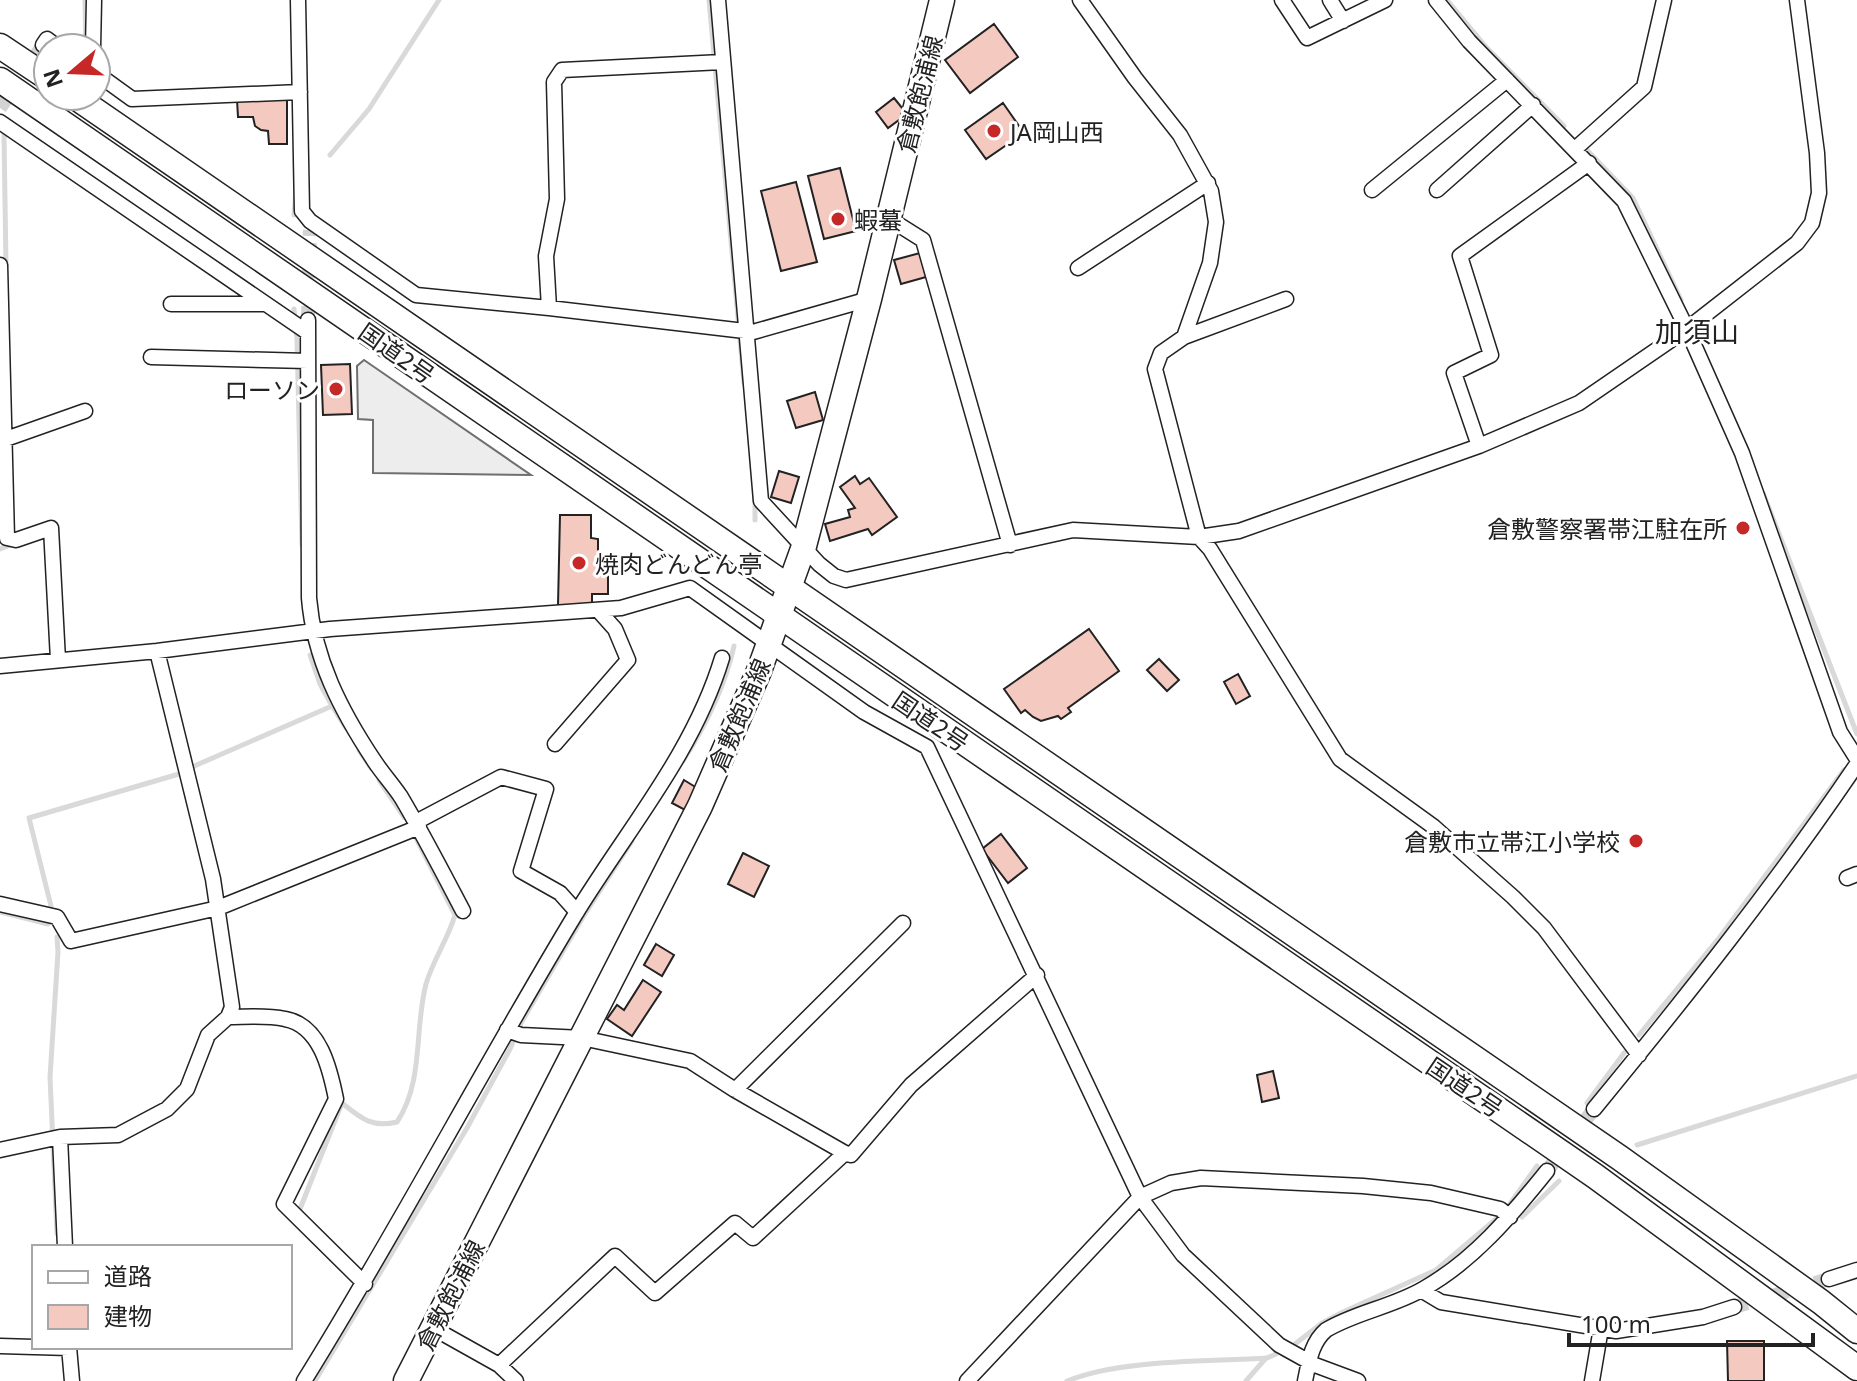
<svg xmlns="http://www.w3.org/2000/svg" width="1857" height="1381" font-family="'Noto Sans','Noto Sans JP',sans-serif">
	<style>
		.parking { fill: #ededed; stroke: #6f6f6f; stroke-width: 2 }
		.lines { fill: none; stroke-linecap: round; stroke-linejoin: round }
		.stream { stroke: #d9d9d9; stroke-width: 5 }
		.building { fill: #f3c9c0; stroke: #222; stroke-width: 2 }
		.minor-tunnel { stroke: #d3d3d3; stroke-width: 14; stroke-dasharray: 14 7; stroke-linecap: butt }
		.minor-casing { stroke: #222; stroke-width: 17 }
		.primary-casing { stroke: #222; stroke-width: 27 }
		.trunk-casing { stroke: #222; stroke-width: 27 }
		.minor { stroke: #fff; stroke-width: 14 }
		.primary { stroke: #fff; stroke-width: 24 }
		.trunk { stroke: #fff; stroke-width: 24 }
		.poi-dot { fill: #c62828; stroke: #fff; stroke-width: 3 }
		.labels { text-anchor: middle; dominant-baseline: central; stroke-width: 6; stroke-linejoin: round; paint-order: stroke }
		.street-label { font-size: 24px; fill: #222; stroke: #fff }
		.poi-label { font-size: 24px; fill: #222; stroke: #fff; text-anchor: start }
		.quarter-label { font-size: 28px; fill: #222; stroke: #fff }
	</style>
	<rect width="100%" height="100%" fill="#fff"/>
	<path class="parking" d="M364 360 531 475 373 473V420L358 419 357 366Z"/>
	<g class="lines">
		<path class="stream" d="M85 0 86 48
			M709 0 744 383
			M1447 0 1486 47 1564 126
			M4 135 6 266
			M1583 146 1633 198 1681 300
			M330 155 369 109 439 0
			M294 215 296 189
			M294 309 297 339 302 545
			M1763 493 1857 734
			M755 497V520
			M0 549 13 544
			M310 655 320 684 332 706
			M359 750 371 768
			M683 761C706 725 725 687 734 646
			M192 767 332 706 346 728
			M379 780 404 817
			M51 906 29 818 179 774
			M0 912 48 924
			M57 937 58 952 50 1077 57 1234
			M1639 1035 1719 938 1844 770
			M1587 1103 1624 1053
			M1637 1145 1857 1076
			M1509 1205 1537 1166
			M298 1214 342 1103C362 1119 372 1128 397 1122 424 1082 414 1030 426 984 433 960 448 939 455 915L417 840
			M1522 1217 1559 1181
			M1295 1344 1322 1323 1343 1312 1436 1270 1496 1219
			M315 1381 467 1128 510 1049 521 1023 583 917 632 841
			M1067 1381C1121 1359 1207 1362 1267 1358L1276 1354
			M1246 1381 1266 1358"/>
	</g>
	<path class="building" d="M994 24 1018 57 970 93 945 60Z
		M894 98 907 114 888 128 876 112Z
		M287 99V144H269L268 131 261 130 255 126 253 117H238L237 100Z
		M1003 103 1024 133 986 159 965 130Z
		M840 168 856 231 824 239 808 176Z
		M796 182 817 262 781 271 761 191Z
		M920 253 926 277 901 284 894 260Z
		M350 364 352 414 323 415 321 365Z
		M815 392 823 420 796 428 787 401Z
		M779 471 799 477 791 503 771 497Z
		M855 476 860 484 869 478 897 517 872 535 868 529 830 541 825 524 850 517 848 510 855 508 840 487Z
		M560 515H591V538L598 539V568H608V594H592V606L558 605Z
		M1089 629 1119 671 1068 708 1071 712 1061 719 1058 716 1041 721 1033 717 1025 710 1021 713 1004 689Z
		M1159 659 1179 680 1167 691 1147 670Z
		M1238 674 1250 696 1236 704 1224 682Z
		M684 780 697 788 685 810 672 803Z
		M1001 834 1027 868 1008 883 982 849Z
		M743 853 769 866 754 897 728 884Z
		M656 944 674 955 662 976 644 965Z
		M643 980 661 992 632 1036 607 1019 617 1005 624 1010Z
		M1273 1071 1279 1098 1262 1102 1257 1075Z
		M1727 1341H1764V1381H1728Z"/>
	<g class="lines">
		<path class="minor-tunnel" d="M0 108 43 45
			M308 320 310 230
			M1547 1171 1594 1109
			M1734 1307 1829 1279"/>
		<g class="minor-casing">
			<path id="minor" d="M298 0 302 211 310 221 416 295 549 308 753 332 869 299
				M718 0 761 501 819 564 834 576 846 580 1073 530 1199 537 1239 531 1479 446 1579 403 1687 329 1797 243 1812 223 1819 193 1817 153 1797 0
				M1080 0 1135 78 1180 135 1211 191 1216 222 1210 263 1184 337 1161 353 1155 369 1199 537 1210 549 1340 759 1434 827 1513 897 1544 928 1639 1055
				M1282 0 1307 38 1385 0
				M1330 0 1343 21
				M1436 0 1469 41 1624 201 1687 329 1742 453 1840 732 1857 759
				M43 45 47 39 59 48
				M93 48 94 0
				M96 73 132 99 300 92
				M0 122 307 332
				M1575 149 1644 87 1664 0
				M1372 190 1507 80
				M1437 190 1533 105
				M888 218 923 240 1010 545
				M0 265 7 538 16 540 51 528 58 660
				M1078 268 1208 183
				M171 304H266
				M549 308 546 256 557 199 554 82 562 70 722 62
				M308 320 309 598C314 659 341 711 375 762 383 774 393 785 401 797 423 834 443 873 463 911
				M1184 337 1286 299
				M151 357 308 361
				M3 440 85 411
				M1479 446 1454 373 1491 355 1460 256 1589 163
				M0 666 157 651 330 629 621 608 690 588 864 712 927 747 1140 1197 1183 1255 1279 1345 1315 1365 1358 1381
				M555 744 628 660 615 629 598 610
				M416 822 501 777 546 789 521 871 560 893 577 912
				M1847 878 1857 874
				M0 904 57 917 71 941 218 908 419 827
				M228 1017C246 1017 267 1015 285 1019 320 1025 330 1069 336 1099L284 1204 365 1284
				M507 1030 521 1035 582 1038 690 1061 735 1090 845 1153
				M735 1090 903 923
				M1594 1109C1686 997 1776 884 1857 764
				M60 1137 65 1247
				M0 1150 60 1137 118 1135 167 1109 187 1089 208 1035 228 1017 232 1007 213 879 157 651
				M1829 1279 1857 1270
				M1421 1290 1441 1302 1616 1331 1703 1317 1734 1307
				M433 1328 499 1365 516 1381
				M0 1346 34 1347
				M35 1347 69 1348
				M69 1347 72 1381
				M499 1365 615 1256 655 1293 735 1223 753 1238 845 1153 851 1155 911 1085 1037 975
				M304 1381C399 1228 482 1069 575 915 626 831 693 754 722 658
				M967 1381 1140 1197 1171 1183 1201 1178 1363 1186 1431 1193 1500 1209 1510 1217
				M1305 1381C1309 1362 1311 1343 1326 1330 1356 1312 1392 1307 1423 1289 1473 1261 1511 1216 1547 1171
				M1592 1381 1601 1328"/>
		</g>
		<g class="primary-casing">
			<path id="primary" d="M406 1381 700 806 759 671 804 546 869 299 942 0"/>
		</g>
		<g class="trunk-casing">
			<path id="trunk" d="M0 46 48 78
				M0 80 1595 1176 1857 1368
				M74 96 1620 1158 1821 1302 1857 1331"/>
		</g>
		<use href="#minor" class="minor"/>
		<use href="#primary" class="primary"/>
		<use href="#trunk" class="trunk"/>
	</g>
	<g class="poi-dot">
		<circle cx="994" cy="131" r="8"/>
		<circle cx="838" cy="219" r="8"/>
		<circle cx="336" cy="389" r="8"/>
		<circle cx="1743" cy="528" r="8"/>
		<circle cx="579" cy="563" r="8"/>
		<circle cx="1636" cy="841" r="8"/>
	</g>
	<g class="labels">
		<g class="street-label">
			<text transform="translate(919 94) rotate(-76)">倉敷飽浦線</text>
			<text transform="translate(397 353) rotate(35)">国道2号</text>
			<text transform="translate(739 715) rotate(-67)">倉敷飽浦線</text>
			<text transform="translate(931 721) rotate(34)">国道2号</text>
			<text transform="translate(1465 1087) rotate(34)">国道2号</text>
			<text transform="translate(450 1295) rotate(-63)">倉敷飽浦線</text>
		</g>
		<g class="poi-label">
			<text x="1010" y="131">JA岡山西</text>
			<text x="854" y="219">蝦蟇</text>
			<text x="320" y="389" text-anchor="end">ローソン</text>
			<text x="1727" y="528" text-anchor="end">倉敷警察署帯江駐在所</text>
			<text x="595" y="563">焼肉どんどん亭</text>
			<text x="1620" y="841" text-anchor="end">倉敷市立帯江小学校</text>
		</g>
		<g class="quarter-label">
			<text x="1697" y="331">加須山</text>
		</g>
	</g>
	<rect x="32" y="1245" width="260" height="104" fill="#ffffff" stroke="#a7a7a7" stroke-width="2"/>
	<rect x="48" y="1271" width="40" height="12" fill="#ffffff" stroke="#a7a7a7" stroke-width="2"/>
	<text x="104" y="1285" font-size="24" fill="#222222">道路</text>
	<rect x="48" y="1305" width="40" height="24" fill="#f3c9c0" stroke="#a7a7a7" stroke-width="2"/>
	<text x="104" y="1325" font-size="24" fill="#222222">建物</text>
	<g transform="translate(72 72) rotate(251)"><circle r="38" fill="#ffffff" stroke="#a7a7a7" stroke-width="2"/>
	<path d="M0-6L14 30L0 20L-14 30Z" fill="#c62828"/>
	<text y="-12" font-size="22" font-weight="bold" text-anchor="middle" fill="#222222">N</text>
	</g>
	<path d="M1569 1333v12h244v-12" fill="none" stroke="#222222" stroke-width="4"/>
	<text x="1581" y="1333" font-size="24" fill="#222222" stroke="#ffffff" stroke-width="6" paint-order="stroke">100 m</text>
</svg>
